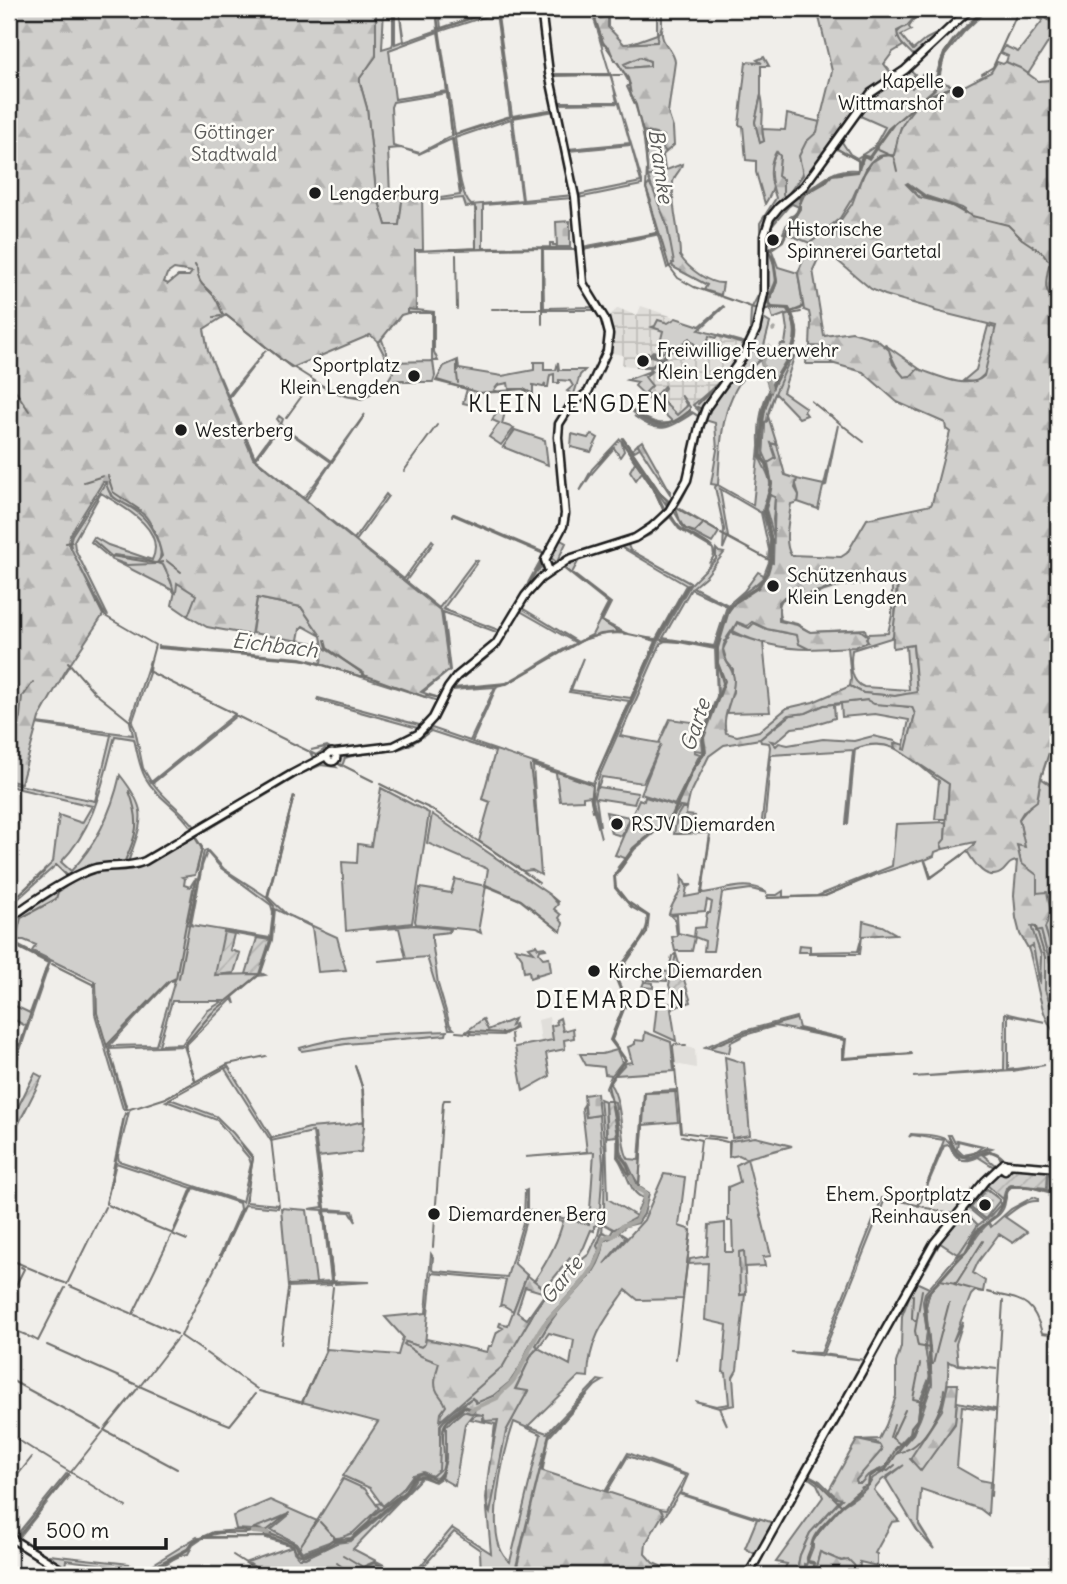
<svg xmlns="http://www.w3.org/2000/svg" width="1067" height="1584" font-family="Delius,sans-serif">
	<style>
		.built { fill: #e0deda }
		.industrial { fill: url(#industrial-grid) }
		.grass { fill: #d0cfcc; stroke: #767674; stroke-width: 2; fill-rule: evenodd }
		.forest { fill: url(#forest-firs); stroke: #767674; stroke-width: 2; fill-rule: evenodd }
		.wetland { fill: url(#wetland-marsh); stroke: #767674; stroke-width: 2 }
		.cemetery { fill: url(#cemetery-stones); stroke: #767674; stroke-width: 2 }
		.park { fill: url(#park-dots); stroke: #767674; stroke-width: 2 }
		.garden { fill: url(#garden-furrows); stroke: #767674; stroke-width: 2 }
		.water { fill: url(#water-rules); stroke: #706f6d; stroke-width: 2; fill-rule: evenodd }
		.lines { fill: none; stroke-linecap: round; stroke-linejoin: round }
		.stream { stroke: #706f6d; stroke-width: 2 }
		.canal { stroke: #a8a7a3; stroke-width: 3.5 }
		.river { stroke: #a8a7a3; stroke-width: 4.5 }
		.secondary-casing { stroke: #1c1c1c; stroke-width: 11 }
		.secondary { stroke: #fdfcf7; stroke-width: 6 }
		.poi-dot { fill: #1c1c1c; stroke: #fdfcf7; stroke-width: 2.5 }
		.labels { text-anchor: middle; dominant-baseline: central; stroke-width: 5; stroke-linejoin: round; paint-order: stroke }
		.poi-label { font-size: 19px; fill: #1c1c1c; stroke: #fdfcf7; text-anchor: start }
		.park-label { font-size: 19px; fill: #5b5b5a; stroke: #fdfcf7 }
		.water-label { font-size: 21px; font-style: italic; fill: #5b5b59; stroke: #fdfcf7 }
		.quarter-label { font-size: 23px; letter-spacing: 2px; fill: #1c1c1c; stroke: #fdfcf7 }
	</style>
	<defs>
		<pattern id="industrial-grid" width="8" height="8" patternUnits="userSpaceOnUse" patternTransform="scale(1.75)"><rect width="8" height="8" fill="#e0deda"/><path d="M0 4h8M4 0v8" fill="none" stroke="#c0beba"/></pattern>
		<pattern id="forest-firs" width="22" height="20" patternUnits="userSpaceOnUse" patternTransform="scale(1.75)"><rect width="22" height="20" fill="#d0cfcc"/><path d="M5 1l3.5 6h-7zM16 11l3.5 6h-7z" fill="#b2b1af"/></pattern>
		<pattern id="wetland-marsh" width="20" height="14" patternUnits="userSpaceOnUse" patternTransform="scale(1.75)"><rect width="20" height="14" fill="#d0cfcc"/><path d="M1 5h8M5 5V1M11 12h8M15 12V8" fill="none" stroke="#b2b1af"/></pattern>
		<pattern id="cemetery-stones" width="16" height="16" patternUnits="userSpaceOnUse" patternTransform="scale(1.75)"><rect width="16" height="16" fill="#d0cfcc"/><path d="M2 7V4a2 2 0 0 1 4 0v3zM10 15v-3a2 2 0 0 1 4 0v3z" fill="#b2b1af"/></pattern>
		<pattern id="park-dots" width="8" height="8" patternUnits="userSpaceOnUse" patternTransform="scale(1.75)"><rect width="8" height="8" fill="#d0cfcc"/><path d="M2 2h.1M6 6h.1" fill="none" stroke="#b2b1af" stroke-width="1.8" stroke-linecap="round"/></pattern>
		<pattern id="garden-furrows" width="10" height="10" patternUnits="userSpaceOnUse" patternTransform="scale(1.75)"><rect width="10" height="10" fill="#d0cfcc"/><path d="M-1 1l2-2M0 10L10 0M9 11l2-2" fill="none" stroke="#b2b1af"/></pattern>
		<pattern id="water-rules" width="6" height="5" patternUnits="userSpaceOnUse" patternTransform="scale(1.75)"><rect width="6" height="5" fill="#a8a7a3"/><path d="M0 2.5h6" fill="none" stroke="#888784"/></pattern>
	</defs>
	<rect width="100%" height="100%" fill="#f0eeea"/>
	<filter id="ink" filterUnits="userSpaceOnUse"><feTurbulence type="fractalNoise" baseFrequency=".0143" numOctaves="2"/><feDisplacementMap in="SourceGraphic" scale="14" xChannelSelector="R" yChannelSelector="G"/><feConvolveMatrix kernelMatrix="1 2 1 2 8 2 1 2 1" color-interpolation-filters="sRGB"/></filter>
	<g filter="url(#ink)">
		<path class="built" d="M549 1017 553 1040 541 1042 538 1020Z
			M675 1044 695 1049 696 1068 675 1064Z
			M949 1190 963 1202 954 1213 932 1208Z"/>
		<path class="industrial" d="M641 306 700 326 699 330 746 345 724 377 677 419 637 384 652 370 651 368 622 365 623 355 606 352 607 318 618 308 637 316Z"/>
		<path class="grass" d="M376 9H384L382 49 392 46 393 43V13L395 9V44L403 41 399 9 404 42 438 30 436 9H439L441 28 497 9 512 116 555 109 547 73 540 15 536 9 540 12 549 76 575 197 579 248 577 246 573 198 483 205V248L550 247V243H553V245H557L556 249H579C581 261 579 276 584 288 592 308 606 315 608 338L603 317 598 310H543V248L415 251 476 248 475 206 466 207 463 198 433 201V199L460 195 452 139 419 154 401 148 388 149 390 195 403 194 399 226 386 225 376 192 367 108 360 83V78L376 56ZM496 13 510 116 455 134 439 28 441 31ZM438 32 447 91 395 99 389 50ZM447 93 452 136 420 153 393 146 391 107 393 102ZM555 111 573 195 523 200 513 118ZM511 119 522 200 471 205C458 192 458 156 455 138ZM543 250H579L583 287 595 307 544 308Z
			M542 9 551 74H610L599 37 642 181V185L578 198 582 247 656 233V235L583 250 576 198 579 196H576L550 74ZM611 75 617 102H557L552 76ZM619 103 630 143 568 149 558 104ZM631 145 641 182 577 195 568 151Z
			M657 9H662V25L657 42 629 44 657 34Z
			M912 9 915 18 909 27 911 30 901 35 913 50 926 39 942 31 965 9H969L913 55 900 42 897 33 914 15Z
			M984 9H988L964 32 944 57 939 79 936 77C944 42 960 33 984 9Z
			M1023 9 1040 14 1058 27 1028 74 1006 62 1008 56 1001 53 1005 46 1018 52 1043 20 1023 11Z
			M640 57 650 61 651 66 627 68 623 64Z
			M764 57 769 66H761V95L755 122 760 142 764 141 762 129 785 130 787 114 820 122 817 133 806 142 803 174 786 197 783 195V180L778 176 780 156 776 152C767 165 774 173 773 187 772 192 768 199 765 204L756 172V161L746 160 743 126 739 125 746 62 762 63 757 60Z
			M912 68 910 70 915 74 908 83 912 88 922 75 953 86 921 101 901 127 894 155 872 162 862 177 853 197 840 218 810 243 787 234 799 209 785 234 783 233 790 217C800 213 797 207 800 199 803 192 812 188 817 184 832 174 838 168 858 170V160L835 148 867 99ZM858 115 885 127 874 147 857 158 850 154 842 142Z
			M643 131 664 138 662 147 666 152 663 155 665 170 648 177Z
			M649 184 655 191 667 225 675 263 667 268 649 203 651 201 646 188Z
			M771 248 778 267 798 273 803 307 791 312 788 308H786L789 313 773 319 770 309H780L772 307 769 303 777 282 772 254 776 281 770 294 768 293 767 252Z
			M723 306 724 307 699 330 746 343 758 313 749 344 702 412H700L693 405C714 388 734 370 746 345L717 336 716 338 709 336 708 341 710 348 707 358 689 338 651 368 637 366 642 354 640 360 642 363 639 366H652L660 359 646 354 648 353 661 358 676 346 667 343 665 351 660 354 651 353 653 351 660 353 665 343 661 339 663 331 652 327 655 326 658 320 668 323 676 318 700 326Z
			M408 309 434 312V352L438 361H433L435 376 433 382H405L403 380 390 382 362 399 345 396 312 382 334 390 346 392 345 395 357 398 387 382 393 372 377 341 382 340 390 362 432 361V313H408Z
			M790 314C805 343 781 365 769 389L760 360C720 393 721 438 718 485L753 505 759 447C760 450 759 454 760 458 763 467 770 474 770 484 770 494 763 501 763 512H761L763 513 770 540V556L768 558 769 550 761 513 720 489 728 537 723 549 724 529 715 487 717 485 711 484 717 450 715 423 705 420C698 450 695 481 677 507L719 532 712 543 684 528 674 511 688 483 707 412 753 343 762 318 770 323 762 353 758 358 761 360 767 350 778 353 781 344H785L787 330 785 316Z
			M988 326 996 328 987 372 976 382 963 381 976 370Z
			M884 344 921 370H917L911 376 904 377C893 367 893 354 884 344Z
			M807 349H833L830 361 833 364H806Z
			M266 350 229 398 254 455 255 457 280 423 277 419 279 416 283 419 281 425 331 461 365 414 306 500 354 539 386 494 388 496 356 541 404 579 432 540 434 542 406 581 439 608 475 560 478 561 443 609 501 631 529 582H533L534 580 529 581 544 554 453 515 454 514 545 553 563 519 561 498H563V524L537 572 543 565 545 570 544 573 526 593 503 632H501L502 634C490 653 470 662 455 678 446 688 443 699 438 710 422 741 395 746 362 749 349 751 337 756 326 747L311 750 327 746 337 752 344 751 392 744 421 729 317 700 318 698 423 726C435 711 440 694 452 679 467 662 488 654 499 633L443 612 450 670 422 693 419 692 449 670 441 611 253 458 220 377 228 396ZM280 426 331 462 304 498 256 459Z
			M792 357H794L783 392 806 408 804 411 807 415 799 418 776 394 774 396 768 416 777 445 774 444 776 459 768 463 763 452 765 422 767 421C769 398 780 377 792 357Z
			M458 360 459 369 502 376 534 370V362H544V370H556L558 362 559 370H585L580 375 574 394 577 398 574 400 570 397 572 394 567 391 573 386 570 381 559 380V383H554V374L550 375 548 387H545V383L543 387 533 385V394L523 389H509L508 383 498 385 494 390 498 392 479 393 476 406 463 403 467 389 436 381 444 366Z
			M653 370 645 377 652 386 646 392 653 398 664 386 665 388 658 397 677 415 687 406 681 395 690 407V411C669 429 653 431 632 411 645 417 656 427 673 422L635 386 638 382 627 380Z
			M497 411 505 412 502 424 514 428 501 445 489 437 499 423 492 420Z
			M692 412 700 417 689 473 671 506H667L622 438 632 450 638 444 641 447 633 452 662 495 670 502 686 475 699 417 693 413C668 429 659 435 634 416 659 430 668 432 692 412Z
			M838 425 826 486 823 487 818 509 798 502 799 495 795 481 797 479 824 485Z
			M515 430 545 440 548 465 503 447Z
			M572 434 588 438 591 434 598 438 591 452 571 447Z
			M620 439 657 493 666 512 637 536 549 568 546 562 559 539 566 543 557 562 577 553 630 537 664 512 656 493 642 472 636 480 630 471 635 462 621 440 624 451 620 457 614 448 593 472 580 491 592 469Z
			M106 482 111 496C135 510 147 514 158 542 161 551 162 555 158 563L163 564 174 589V591L111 559 91 542 94 537 108 545 152 560C167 529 122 506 101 493L74 541 75 549 108 616 103 611 72 552 70 542 72 535Z
			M770 495 775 497 773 520 775 541 766 509Z
			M671 515C674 520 677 526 682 529 693 538 727 545 709 563L714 556 713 549 679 529 670 517 650 535 628 545 630 550 690 583 661 632 593 784 592 802 601 838 590 796 583 797V800L560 801 556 773 533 766 541 875 532 870 523 871 479 841 490 802 482 799 495 752 431 731C422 737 413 745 402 748 383 754 363 752 345 758L342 766 337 763 339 757 345 754 397 747 416 738 427 729 429 730 432 728 470 741 495 687 451 690 453 688 506 683 576 643 520 611 496 650 452 687 430 729 429 727 454 682 495 648 526 598 545 577 577 558 627 545 649 532ZM621 547 686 585 656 639 644 638 656 641 631 698 571 690 583 658 569 692 629 701 593 783 472 742 497 686C510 684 520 676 531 669 559 651 593 629 627 634L602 621 611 603 572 573 580 558ZM563 568 608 604 592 635 578 642 522 608C531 589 545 579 563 568Z
			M716 549 719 552 724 553 706 576 693 587 728 605 744 591 758 572 765 576 746 593 733 601 727 609 716 646 718 695 702 740 703 751 694 750V752L700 754 675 805 641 794 661 744 643 783 602 777 598 787 638 793 634 804 596 798 600 826 593 801 598 779 661 636 690 585 716 559ZM691 589 727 606 714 646 663 638ZM665 641 679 642 715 649 717 696 706 724 670 719 659 743 620 736 661 643Z
			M897 579 894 637 852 650C850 663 850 682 864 687L909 690 906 646 913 645 917 693 895 696 863 693 850 686 851 679 848 647H855L862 632 860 631 810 632 797 625 780 622C776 614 776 602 784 597L811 594 844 584ZM884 581 892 582V615L888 633 868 634 866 633 865 629 810 632 797 624 781 620C778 614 778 604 783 599L802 598 841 586Z
			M177 582 197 595 188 616 172 605Z
			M257 598 301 607 321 636 303 626 300 629 298 640 323 645 252 633Z
			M737 623 749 628 754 623 767 629 797 635 799 641 809 649C784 649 755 643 733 631Z
			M732 631 734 634 763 643 770 712 725 713 733 692V669L727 662 723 649Z
			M158 646 301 658 321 663 323 647 364 674 362 677 308 660 158 648Z
			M150 660 149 673 132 723 135 729 143 768 151 782 234 715 236 716 153 783C165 800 185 813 196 828L314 760 310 752 316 755 325 749 328 752 194 832C182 810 157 799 145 777 139 766 137 751 134 739L115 736C103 780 95 828 61 862L71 871C96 845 112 810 120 775 150 813 142 819 128 863L89 866 69 877 56 865 18 899 10 913 11 914 9 915 13 900 53 862 59 815 82 823 92 806 16 788 9 785V783L95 801 111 735 36 724 37 723 133 735 130 722Z
			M867 700 914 708 915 714 906 751 903 749 909 720 875 714 842 717 841 704 834 705 835 718 809 726 792 728 776 742 771 741 776 746 779 743 788 745 823 739 854 741 873 736 895 741 898 743 895 748 949 784 946 819H935L939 781C911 760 893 734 855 749L848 824H846L853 750 771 755 764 829H761L770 747 769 743 761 742 760 739 791 715 806 713 824 705Z
			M1058 725 1041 778 1058 790V1035C1039 1022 1037 971 1028 948L1033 944 1039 979 1041 955 1030 924 1041 930 1047 953 1049 956 1051 973 1053 974V955L1045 928 1047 893H1037L1021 863 1017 844 1024 846 1019 819 1038 796 1041 777Z
			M329 761 336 767 321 765 303 773 199 835 201 830 319 762Z
			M381 788 429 813 412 923 346 931 342 862 357 863 358 844 371 846Z
			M294 796 268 897 286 914 337 937 346 970 318 972 312 927 275 909 272 940 261 973 265 975 258 976 233 997 235 1004 232 999 185 1046 195 1080 184 1046 109 1049 127 1109H123L95 1014 94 981 32 951 36 945 24 940H18L17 943 9 938V923L83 875 150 861 194 836 202 849 195 875 182 877 185 879 184 885 190 887 195 879 186 924 190 925 189 922 204 851 207 850 224 869 267 897ZM207 852 221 868 271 905 273 912 270 938 191 925 202 866ZM225 932 270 940 258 974 216 975ZM175 980 156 1045 109 1046 170 981ZM172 1001H223L207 1011 182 1044 159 1045Z
			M645 797 680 807 672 818 635 849 621 868 618 867 625 858 615 855 639 799 644 801Z
			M682 808H687L686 815 695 816 694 832 711 833 674 834 677 816Z
			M606 812 629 817 622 836 611 833Z
			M432 814 550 895 558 904 554 909 561 915 559 918 563 923 561 932 520 900 486 886 479 926 481 933 474 930 416 924 415 921 420 888 451 893 455 879 485 886 488 869 427 843Z
			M946 822 945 840 941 844 943 849 935 852 934 856 925 860 931 877 967 852 930 878 924 859 875 875 825 896 767 898 768 895H777L783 891V897L817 896 892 866 896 824Z
			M710 834 702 893C723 891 749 879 767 893L751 889 722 893 713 951H704L705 941 695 937 692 951H675L672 937 677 936 675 920 671 916 677 915 678 933 694 937 695 928 705 927 707 913H710L712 902 707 900 705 911 669 914C673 897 685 894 681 874L686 885H692L687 887 685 897 701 894Z
			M414 925 450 929 449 932 432 934V941L438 984 450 1025 454 1029H449L427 957 378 961 406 958 399 928 368 930Z
			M862 936 860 954H809V952H798L799 945 810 946V952L858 951Z
			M15 944 50 962 16 1062 9 1058V1040L20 1045 26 1026 9 1017V1003L30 1013 48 963 15 946Z
			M536 945 538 948 545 947 546 949 540 950 539 953 543 958 549 957 551 971 537 975 536 973V976L530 978 529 971 524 972 522 958 515 948 534 952 529 947Z
			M645 970 669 972 667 981 648 980 646 982 653 983V988L642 987 644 982 643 973Z
			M674 1003 675 1007 671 1009 676 1041 654 1031 657 1004Z
			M1005 1013 1045 1022 1008 1015V1070L1045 1065 1013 1071 913 1077 1004 1070Z
			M796 1017 799 1028 846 1039 844 1058 911 1053V1054L842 1059 844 1040 775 1026 745 1035 731 1042 729 1053 705 1047 744 1031Z
			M560 1018 563 1031 573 1028 574 1038 564 1040 565 1049 546 1053 550 1076 523 1091 515 1047 553 1040 551 1026 557 1024 556 1020Z
			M483 1019 488 1030 514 1019 511 1026 515 1024 516 1028 503 1035 470 1034 471 1031H467Z
			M447 1031 446 1035 346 1044 302 1051 300 1048C346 1033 396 1033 447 1031Z
			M645 1032 671 1042 674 1071 615 1075 626 1063 632 1062 628 1047 635 1044V1040L644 1041Z
			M617 1050 622 1062 612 1075 605 1074 604 1067 586 1065 580 1054H602Z
			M725 1057 744 1063 750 1135 732 1138Z
			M228 1066 272 1138 309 1128 346 1125 364 1121 362 1086 355 1066C368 1094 365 1122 361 1152L318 1157 325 1209 353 1211 356 1222 350 1212 325 1211 333 1281 370 1282 335 1284 333 1282 331 1285 288 1287 281 1208 307 1210 316 1282 331 1281 323 1210 309 1209 323 1207 313 1132 271 1141 225 1069Z
			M611 1076 614 1078 610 1084C624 1102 620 1151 629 1159L639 1160 644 1092 675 1090 678 1122 643 1125 639 1185 622 1157 615 1103 611 1101 606 1088Z
			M170 1099 216 1116 233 1133 253 1157 246 1202 278 1205V1208L245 1205 222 1255H220L240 1209 239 1203 194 1188 173 1234 192 1188 116 1163 106 1204 124 1116 129 1112 118 1156 119 1161 242 1202 251 1164 249 1158 217 1120 166 1101Z
			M600 1099 605 1101 608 1199 636 1216 633 1221 615 1230 604 1224 605 1215 602 1214 604 1209 605 1152Z
			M584 1105 586 1117 599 1115 603 1163 599 1224 594 1226V1231L591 1230 584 1247 575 1260 570 1258 545 1289 534 1281C547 1262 558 1243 563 1221L528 1213 514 1263 527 1275 513 1311 503 1305 500 1306 506 1280 432 1273 425 1344 421 1347 406 1342 413 1351 438 1362 488 1358 529 1321 538 1305 565 1273 589 1254 598 1235 601 1222C605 1229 600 1239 597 1246L600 1248 591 1272 547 1319 530 1345 520 1367 510 1382 493 1396 479 1403 472 1398C460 1405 448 1413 440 1425V1470L432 1476 413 1475 402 1490 383 1506 370 1488 343 1476 378 1422 302 1402 327 1349 398 1355 403 1337 385 1317 426 1313 431 1254 433 1257 432 1269 435 1271 507 1277 524 1219 525 1191 527 1190V1210L589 1224 594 1152 525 1157 587 1152 582 1108Z
			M911 1134C921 1135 940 1134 948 1141 955 1147 953 1155 962 1160 977 1159 990 1144 1002 1157L1000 1158 999 1155 991 1152 983 1155 995 1165 994 1167 978 1157C963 1164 956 1160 949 1145L944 1146 919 1205 944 1140 912 1135 909 1137Z
			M948 1135H951L955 1143 957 1140 992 1148 970 1157H962L956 1153ZM958 1141 982 1147 974 1153 963 1155 957 1149Z
			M755 1137 792 1146 747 1158 771 1256 763 1257 765 1266 744 1267 741 1295 745 1294 737 1370 733 1377 735 1405 720 1408 727 1425 719 1408 695 1401 716 1406 729 1404 726 1373 723 1372 727 1325 705 1320 708 1263 689 1264 690 1259 707 1256 709 1225 725 1223V1252H733L732 1221H728V1187L740 1182 736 1165 747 1159 739 1155 729 1157 730 1141Z
			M1049 1169 1050 1175 1056 1177 1058 1170V1195L1030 1187H1011L1008 1190 1005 1202H1003C1007 1180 1021 1182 1040 1189Z
			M998 1170 1000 1172 985 1187 1000 1200V1206L985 1222 968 1208 965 1212 978 1225 960 1252 957 1254 940 1243 926 1268 924 1267 942 1233Z
			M664 1174 685 1177 679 1226 691 1230 683 1299 638 1300 626 1290C605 1320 589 1338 588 1377L579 1376 528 1426 547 1433 598 1380 603 1381 595 1386 549 1437 543 1468 541 1469 544 1452 514 1575H481L480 1550 454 1532 416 1575H413L452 1528 491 1553 486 1498 495 1424 470 1419 476 1415 483 1414V1420L498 1419 489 1479 488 1513 506 1431 527 1392 515 1390 532 1354 538 1348 536 1345C543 1334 549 1323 557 1313 576 1289 602 1273 604 1241L618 1232 626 1237 604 1264 644 1220ZM549 1333 574 1340 570 1365 538 1348ZM514 1422 541 1434 510 1562C481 1541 504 1452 514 1422Z
			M1033 1197 1038 1199V1201C1025 1200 1013 1211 1005 1217L1027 1232 1013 1243 999 1234 978 1262 973 1273 985 1281 983 1292 975 1291 971 1295 953 1341 963 1322 956 1344 958 1364 997 1369 958 1365 948 1362C951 1401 932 1426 911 1459L921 1470 955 1424 957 1402 995 1409V1411L962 1406 957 1467 980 1480 990 1482 988 1515 980 1509 921 1489 919 1525 934 1549 918 1532 886 1479 904 1465 882 1480 874 1490 899 1521 892 1522 875 1553 877 1554V1566L860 1562 859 1575 857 1570 844 1560 842 1561 820 1552 814 1575H803L804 1564 806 1565C809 1556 810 1545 815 1538 818 1532 839 1508 845 1504 854 1498 870 1489 872 1478L888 1466 861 1483H857L856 1480 881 1450 876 1442 857 1440 879 1439 886 1425 896 1396V1363L901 1347 902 1316 914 1284 904 1302 902 1314 901 1302 914 1284 916 1282 929 1288 923 1301 927 1333 925 1347 930 1376 920 1401 918 1418 911 1427V1431L904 1443 913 1434 920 1419 932 1384 926 1306 930 1291 959 1258C971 1251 975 1234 989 1223L991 1227 1011 1209Z
			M882 1198 885 1199 823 1354 865 1360 790 1352 821 1353Z
			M463 1411 473 1414 465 1424 455 1486 441 1478 446 1458V1426Z
			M628 1453 688 1475 680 1493 774 1523 755 1559V1554L745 1548 757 1519 679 1494 663 1519V1514L660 1509 666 1510 685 1477 684 1475 628 1456 608 1490H606Z
			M67 1473 69 1475 18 1539 15 1537Z
			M807 1474 820 1481 837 1498H842L810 1533 800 1555 796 1575H781L787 1564 776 1562 823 1497 817 1484 806 1476Z
			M422 1477 353 1549 403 1575H396L374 1563 346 1575H267L247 1562 293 1546 305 1558 366 1529 407 1492 416 1478Z
			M343 1479 365 1489 379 1508C367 1521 354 1539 335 1538L333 1535 334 1538 327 1544 302 1552 296 1543 271 1530 286 1515 252 1530 236 1529 233 1516 270 1500 317 1521Z
			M49 1555 130 1564 114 1568 113 1566 66 1560 65 1567 47 1557Z"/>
		<path class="forest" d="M9 9H376V56L360 78V83L367 108 376 192 386 225H399L403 194H422L423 250H415L416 310 408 309V313L401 315 379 342 370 335 292 368 226 315 204 329 208 351 253 458 441 611 449 670 421 692 439 698 438 701 362 677 364 673 323 647 321 636 301 607 257 598 251 635 207 627 188 616 196 595 177 583 176 593 174 592 171 581 163 565 157 563 162 556C159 543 153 523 143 514 129 503 109 503 106 482H103L70 535 69 544 103 615 65 672 39 718 21 783 9 781ZM174 269 192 272 189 276H178L168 284 164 282 167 274Z
			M817 9H912L914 18 907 26 897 31 898 38 903 46 893 52 884 64 893 75 878 86 803 187 805 193 801 197 799 207 792 204 788 207 767 232 762 290 752 331 750 329 751 309 761 290 760 223 776 198C771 183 767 166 777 152L780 156 778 176 783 180V195L786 197 803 175 799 156 806 142 817 132 832 71Z
			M598 11 601 18 608 16V27L624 44 657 42 658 33 662 30C660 44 674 49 675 62L668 113 673 128 674 145 666 152 662 147 664 136 643 131 635 104 627 87 630 84 618 63 614 60 609 47 602 44 592 13ZM640 57 650 61V66L627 68 624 64Z
			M997 62 1003 64 1006 62 1020 68 1038 81 1058 79V725L1041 777 1037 801 1024 811 1019 819 1025 847 1017 845 1021 863 1037 875V893L1047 892 1051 912 1045 928 1053 955V975L1051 973 1049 956 1047 953 1041 930 1036 931V927L1031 926 1041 955 1040 984 1033 945 1028 948 1020 934 1016 918 1014 895 1017 861C1009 862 1009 865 1003 871 987 884 974 863 967 851L974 845 975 842 943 849 941 844 945 839 949 784 895 748 894 744 898 743 904 745 903 749 906 750 915 714 912 707 874 704 867 700 824 705 806 713 788 715 760 739 724 745 709 756 690 795 687 808 674 806 697 761 704 751 702 740 718 695 716 646 727 609 733 601 762 580 769 562 773 563 775 497 770 495 772 484 768 463 776 458 771 443 777 445 785 475 797 479 795 488 799 495 798 502 791 504C789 520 783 542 791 555L841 557 847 553 867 519 931 505 932 503 950 432 946 429 945 423 897 402 863 372 831 363 833 347 810 346 811 322 809 312 804 310 798 273 810 243 840 221 852 204 862 177 872 162 882 156 894 155C897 146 897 136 901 128 911 107 928 92 951 88L957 95 960 94V88L991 72ZM826 251 871 289 885 295 934 309 935 311 996 326 984 376C968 391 937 375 918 369L911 376 904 377 893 364 889 350 876 339 852 332 824 336 813 270 821 253ZM897 579C900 603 891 627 893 648L913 645 917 692 895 696 863 693 850 686 813 702 787 708 759 731 737 736 726 733C721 714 734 699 734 680 734 668 723 662 723 650 723 639 733 631 737 622L747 626 752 622 767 629 797 635 799 644 809 649 855 647 868 642 866 638 868 636 860 630 810 632 797 625 779 621V602L784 597 801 596 844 584Z
			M761 95C766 111 759 126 764 141L760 143 755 122Z
			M682 164C681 172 673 175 673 183 671 208 680 231 680 256 689 269 709 284 723 283L721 295 704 290 707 285 673 267 672 263H674L667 225 648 177Z
			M795 324C807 340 768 395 767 421L765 422 763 457 760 459C758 440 758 418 765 399 774 375 802 351 795 324Z
			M642 441 670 491V494L640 448 638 444Z
			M114 555 144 559 155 564 127 565 111 559Z
			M863 921 882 926 896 934 862 936Z
			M611 1101 615 1102 622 1156 628 1164 638 1186 649 1193 644 1214 638 1223 626 1226 613 1237 604 1241C601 1273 576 1289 557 1312 549 1322 543 1334 536 1345L538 1347 532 1354 515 1389 528 1391 506 1431 490 1513C481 1492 494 1444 498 1420L485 1421 483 1415 463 1411 446 1426V1458L441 1478 435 1482 422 1477 416 1478 407 1492 351 1541 336 1543 305 1558H299L294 1552 293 1546 266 1538 264 1533 252 1531 254 1528 289 1515 271 1530 296 1543 302 1552 353 1533 379 1508 376 1504 380 1503 383 1506 402 1490 413 1475 423 1472 432 1476 439 1470 441 1425 444 1421 472 1398 476 1403 493 1396 510 1382 520 1367 530 1345 547 1319 591 1272 599 1250 597 1246 603 1232 610 1235 613 1230 635 1218 643 1198C628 1192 627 1169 617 1157L618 1139Z
			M1003 1202H1005C1004 1217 987 1220 979 1231 971 1239 970 1252 959 1258L930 1291 926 1306 932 1384 913 1434 899 1450 895 1449 910 1433 911 1427 918 1419 920 1401 930 1378 925 1347 927 1333 923 1301 925 1293 960 1252 978 1225 987 1219Z
			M744 1251 746 1294 740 1295 739 1252Z
			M527 1275 547 1291 554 1286 538 1305 503 1366 440 1421 441 1413 446 1406C444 1398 438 1396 436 1389 433 1381 437 1370 439 1363L421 1356 404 1344 406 1342 421 1347 425 1344 426 1339 487 1352 489 1346H492L497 1332 503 1328 499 1326 500 1323 508 1325ZM525 1287 542 1292 544 1295 527 1319 517 1312Z
			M948 1384H958L955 1423 921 1471 910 1459 942 1410Z
			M857 1440 880 1445 882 1450 856 1480 857 1483H861L868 1475 889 1465 885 1471 873 1478 867 1487 842 1505 820 1531 813 1540V1547L806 1565 804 1564 803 1575H796L800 1555 810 1533 842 1499 837 1498 829 1490Z
			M540 1470 660 1509 663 1514 646 1543 645 1554 653 1563 682 1575H515Z
			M197 1537 200 1540 193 1545 188 1554C176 1555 169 1563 158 1568 140 1575 116 1575 97 1575L150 1566Z
			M820 1552 841 1561 849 1560 854 1565 859 1575H814Z
			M374 1563 396 1575H346Z"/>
		<path class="wetland" d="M908 183 926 196 962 208 965 210 964 213 950 205 919 197 906 184Z"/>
		<path class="cemetery" d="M570 221V247H557L556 222Z
			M597 1093 599 1115 586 1117 584 1095Z"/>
		<path class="park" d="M986 1189 1000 1200 985 1219 971 1208Z"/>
		<path class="garden" d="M224 932 234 934 230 950 240 953 234 973 215 975Z
			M257 938 270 940 259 974H246Z
			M676 954 691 1002 676 1007 669 985Z
			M35 1073 42 1077 9 1143V1125Z
			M605 1101H611L617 1136 607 1137Z
			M1014 1168 1048 1170 1047 1188 1011 1185 1006 1188 1003 1199 987 1185 999 1172H1009Z"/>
		<path class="water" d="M985 9 956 38 945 54 935 89 894 124 869 159 864 156 858 172 832 175 825 183 804 195 800 204V209L793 220 783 241 769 251 774 259 777 282 769 303 772 307 789 308C807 340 792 349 778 377 773 386 769 397 766 407 761 423 764 439 761 455L767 464 772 484 765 509 772 540V559L768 573 758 588 735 603 729 611 718 648V663L725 681 704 738 706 752 693 770 673 816 635 847 615 877 616 887 627 901 649 916 647 933 616 977 625 996 626 1004 612 1040 626 1060 618 1069 608 1086 619 1131 620 1155 627 1165 633 1182 618 1156 617 1131 608 1085 625 1060 610 1040 625 1002 615 977C622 957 651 938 647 916L631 907 615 888 614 875 633 848 672 815 692 770 704 752 703 738 723 683 717 663V646L729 608 739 598 757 587 767 573 770 562 771 540 764 510 771 484 766 464 760 457C762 439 759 421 765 403 778 366 810 350 788 309L769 308 765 311H763L769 308C766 296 773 295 775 285 778 274 773 258 767 250L783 239 791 220 799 209 800 199 803 194 823 182 830 175 841 172H857L862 155 869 157 888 129 934 89 944 53 959 34Z
			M1018 1185C1032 1187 1046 1189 1058 1193 1042 1190 1026 1185 1009 1187 1006 1193 1005 1201 1002 1207 998 1217 987 1222 980 1229 974 1235 972 1245 966 1252 959 1259 952 1267 945 1275 940 1282 932 1287 927 1295 923 1302 926 1313 927 1321 930 1349 937 1385 920 1409 922 1418 914 1425 912 1434 898 1446 894 1464 881 1473L877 1472 870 1477 869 1485 862 1487C856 1496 848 1498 841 1506 827 1521 808 1540 808 1561L813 1562 815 1564C813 1563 810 1564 808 1562 805 1559 808 1555 809 1552 812 1547 811 1542 814 1537 820 1526 858 1487 868 1485L869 1477 876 1471 884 1470 895 1450 911 1433V1428L919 1417V1408L930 1381 928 1333 924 1311 926 1295 954 1264 959 1255 965 1252 976 1231 995 1216 1002 1205 1008 1187Z
			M465 1406 475 1411 464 1407C459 1414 452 1416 447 1422 437 1436 450 1459 440 1477L433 1481 424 1476 414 1478 405 1492 352 1539 347 1541H335L327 1547 303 1556 297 1554 293 1545 269 1537 203 1538 194 1542 188 1550 158 1566 101 1575 153 1567 187 1549 193 1541 213 1532 241 1530 250 1532 255 1528 294 1543 302 1554 326 1545 332 1540 351 1538 369 1522 372 1516 404 1492 413 1477 422 1473 435 1479C452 1467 439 1443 444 1426 447 1418 457 1414 463 1407ZM256 1530 267 1536 262 1537H206C222 1528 244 1538 256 1530Z"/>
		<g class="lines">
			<path class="stream" d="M436 9 439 29
				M592 9 603 42 628 78 631 95 636 105 645 143 647 167 646 188 669 266 678 278 694 287 757 309
				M1024 9 1041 14 1058 25
				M497 12 506 81
				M441 29 497 9
				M439 32 447 91
				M982 74 993 67 1016 16
				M553 75H611
				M613 75H622
				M447 93 453 136
				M924 98 956 86
				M513 117 553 110
				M455 135 510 117
				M453 139 461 193
				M836 148 862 163
				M876 149 894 157 895 160
				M895 162 897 171
				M862 179C866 167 872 155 886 155
				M907 184 925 197 955 207 972 216 1008 225 1022 239 1043 253 1048 260
				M499 248H500
				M502 248H505
				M507 248H520
				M522 248H538
				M540 248H556
				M450 249H464
				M465 249H470
				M471 249H476V209
				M478 249H486
				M487 249 497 248
				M542 249V309
				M582 249 657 233
				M456 255 457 309
				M195 265 196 267
				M1049 265C1045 283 1043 293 1058 305
				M197 269C198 284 204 285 212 294 217 298 221 310 223 315
				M492 309H500
				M502 309H513
				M515 309H541
				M542 310V324
				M433 312V349
				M790 312 801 309 803 305
				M791 314 801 312
				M227 316 279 357
				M214 317 221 316
				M280 359 326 388 358 398 390 381 404 380
				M457 372V362
				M457 374 458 383
				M437 380 480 393 523 389 533 394
				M9 381 29 411
				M811 401 827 414
				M698 404 722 380
				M697 407 702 409
				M633 411C656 429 668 429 690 410
				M829 415 831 416
				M832 417 834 419
				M286 418 309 386
				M836 420 844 427
				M845 427 855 435
				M356 428 364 416
				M856 436 864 442
				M623 438 661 494 670 504
				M622 442 653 487
				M332 461 343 445
				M410 462 437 425
				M599 463 610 451
				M404 471 409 464
				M108 476 113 492 140 510
				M84 482 103 476
				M654 490 664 511
				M665 502 669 505
				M678 509 718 532
				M452 516 453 514 545 554
				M664 521 671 516 680 529 700 540
				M685 528 681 524 676 509 693 471 706 418
				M686 529 695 532 702 525
				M721 534 771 561
				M94 541 111 556 155 563 163 562
				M702 541 709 545
				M66 543 72 542
				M550 557 556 562
				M167 561 181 572
				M551 565 562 560
				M564 568 609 603 608 607
				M542 574 545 570 543 566
				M531 580 542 561
				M97 603 105 616 155 645 148 671
				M673 610 688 585
				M603 616 607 608
				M602 618 601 621 619 632 657 640
				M507 621 529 583
				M325 640 327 648 366 676
				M661 640 680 641 718 648
				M656 642 672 612
				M158 647 302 659 359 676H367L425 697
				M485 657 494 649
				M68 662 95 693 130 721
				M150 672 235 714
				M9 682 18 690
				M452 689 507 684 585 639 601 634 619 632
				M24 695 33 682
				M426 695 441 698
				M631 698 656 643
				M237 716 308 751
				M430 727 443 704
				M401 746 427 730
				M9 750 20 717 22 696
				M338 758 347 755
				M333 759 334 758
				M337 763 341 765
				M533 764 555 772
				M344 766 358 773
				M530 766 533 787
				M557 772 566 775
				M361 775 373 781
				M597 775 631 700
				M568 776 588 783
				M589 783 593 786 591 800 593 811
				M380 784 392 790
				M533 789 535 814
				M393 790 405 796
				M407 797 412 800
				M414 801 431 809
				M433 810 453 824
				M536 817 538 836
				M455 825 472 837
				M677 834 690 833
				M196 838 202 847 197 871
				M473 838 484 845
				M486 846 531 877
				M124 863C137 835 141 822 129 791
				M56 865 68 877
				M927 866 931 878 967 851
				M111 870C145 868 165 853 193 837
				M532 878 539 883
				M486 885 521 900 560 931
				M701 894 710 839
				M552 897 558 902
				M768 898 825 896 871 876
				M274 906 267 898 294 796
				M9 910 13 900 44 872
				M187 922 196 879
				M190 922 200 871
				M1036 927 1045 957V990L1058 1025
				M17 934 21 918 56 899 58 892 79 878
				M18 947 46 961
				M674 955 675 954
				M52 964 94 985
				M670 965 672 956
				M669 970 670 967
				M179 978 189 926
				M667 980 669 972
				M96 983 97 1013 107 1047
				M34 1005 47 966
				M32 1011 33 1006
				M28 1021 31 1012
				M797 1029 845 1040 843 1059 912 1054
				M470 1031 503 1033 510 1031
				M510 1031 515 1027
				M456 1032 468 1033
				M511 1034 512 1043
				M22 1040 28 1023
				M675 1044 673 1046 681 1132 725 1138
				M676 1044 681 1045
				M107 1045 168 982 176 978 186 924
				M683 1046H686
				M711 1047 747 1032 796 1019
				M108 1048 126 1110 128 1109
				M16 1058 21 1042
				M355 1066 363 1090 364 1127
				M195 1081 185 1044 212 1013 260 974 271 941 274 908
				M167 1097 228 1064 266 1056
				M169 1099 225 1068
				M138 1107 166 1098
				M130 1109 136 1107
				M315 1134 325 1209
				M682 1136 701 1140 691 1226
				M271 1138 279 1206
				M703 1138 714 1139
				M949 1138 957 1152 963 1157 988 1148
				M715 1139 727 1142
				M242 1145 253 1159 245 1203
				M729 1154V1142
				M982 1154 991 1151 1001 1157
				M116 1160 125 1113
				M639 1185 645 1093 676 1092
				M639 1188V1187
				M887 1197 924 1207
				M106 1204 115 1162
				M108 1205 139 1219
				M918 1206 939 1154
				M926 1208 932 1209
				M935 1210 940 1211
				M325 1211 333 1280
				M941 1212 954 1214 960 1206
				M140 1220 171 1233
				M944 1226 951 1217
				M187 1240 172 1234 193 1188
				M433 1247 443 1103 444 1100H450
				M688 1253 691 1231
				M221 1256 244 1205
				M9 1259H10
				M16 1262 25 1266
				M21 1267 23 1268
				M27 1267 39 1272
				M40 1273 54 1279
				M56 1280 65 1283
				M940 1280 956 1283
				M334 1282H339
				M957 1282 983 1241
				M67 1284 105 1207
				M954 1284 983 1292
				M288 1285 332 1283
				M70 1286 86 1293
				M922 1290 915 1331 918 1346 930 1348
				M987 1292C1020 1301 1032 1296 1042 1333L1058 1335
				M88 1294 108 1303
				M913 1295 912 1318 915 1321
				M683 1296 688 1256
				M9 1299 24 1269
				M110 1304 117 1308
				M119 1308 131 1313
				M133 1314 171 1236
				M135 1315 164 1328
				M186 1325 220 1258
				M185 1327 181 1336 203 1351
				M9 1328 13 1329
				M166 1329 177 1334
				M14 1330 26 1335
				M28 1336 29 1337
				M31 1337 38 1341 39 1339 65 1288
				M281 1344 288 1289
				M47 1345 200 1413
				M326 1349 333 1287
				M206 1353 257 1389
				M676 1359 683 1299
				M920 1364 913 1399 923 1401
				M930 1364H933L949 1303
				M9 1379 101 1429
				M311 1384 325 1352
				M140 1386 178 1337
				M138 1388 104 1430 177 1469
				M259 1391 300 1402
				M302 1403 310 1385
				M202 1414 230 1425 255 1394
				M9 1434 34 1450
				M890 1437 894 1425
				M547 1441 549 1434 586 1395
				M900 1444 892 1438 905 1410
				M906 1450C924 1444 944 1409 944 1389
				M35 1451 42 1455
				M898 1453 904 1451
				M43 1455 59 1465
				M60 1466 70 1472
				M542 1469 547 1443
				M885 1470 888 1471 895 1465
				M71 1472 103 1432
				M72 1473 87 1482
				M807 1475 817 1481 841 1505
				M88 1483 126 1507
				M9 1486 32 1457
				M991 1496 1003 1301
				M320 1522 333 1536 334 1540
				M265 1532 289 1513
				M17 1538 69 1474
				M297 1551 316 1522
				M233 1555 264 1575
				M343 1555 363 1567
				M337 1563 350 1573
				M163 1575 171 1566
				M344 1575 374 1562 399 1575
				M808 1575 813 1573V1565
				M814 1575V1566"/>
			<path class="canal" d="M773 330 774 329
				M769 346 762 362 771 390"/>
			<path class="river" d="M471 1410 497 1398C501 1389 510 1387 515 1378 526 1361 531 1342 543 1326 566 1297 598 1277 603 1239L608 1236H613L622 1226 636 1221 644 1203 645 1193 635 1187 631 1177
				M253 1532 268 1533"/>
			<g class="secondary-casing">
				<path id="secondary" d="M502 9H513
					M539 9 542 16 549 73 575 197 583 283 605 319 609 334 607 351 588 392 571 405 559 424 558 437 565 514 563 526 545 560 549 571
					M327.5 757a4.5 4.5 0 1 1 9 0a4.5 4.5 0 1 1-9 0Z
					M335 753 394 746 418 734 433 718 448 688 457 676 496 644 525 596 540 579 569 559 635 538 652 527 669 511 687 480 699 427 706 408 744 355 756 330 764 293V236L770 218 779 207 804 186 871 93 905 70 970 9
					M9 919C28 904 73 874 96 868 113 865 129 868 145 861L292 774 328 755
					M1004 1163 1008 1166 1005 1170 1001 1167Z
					M1007 1164 1058 1168
					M9 1537 70 1575
					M748 1575 934 1243 985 1181 1002 1165"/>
			</g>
			<use href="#secondary" class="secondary"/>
		</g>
	</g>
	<g class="poi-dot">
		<circle cx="958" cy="92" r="7"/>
		<circle cx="315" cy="193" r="7"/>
		<circle cx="773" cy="240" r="7"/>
		<circle cx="643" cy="361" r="7"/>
		<circle cx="414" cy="376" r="7"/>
		<circle cx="181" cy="430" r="7"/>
		<circle cx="773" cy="586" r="7"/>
		<circle cx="617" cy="824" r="7"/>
		<circle cx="594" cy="971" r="7"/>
		<circle cx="985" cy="1205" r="7"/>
		<circle cx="434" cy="1214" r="7"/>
	</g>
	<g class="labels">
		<g class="poi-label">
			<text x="944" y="81" text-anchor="end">Kapelle<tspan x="944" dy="22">Wittmarshof</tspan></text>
			<text x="329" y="193">Lengderburg</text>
			<text x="787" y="229">Historische<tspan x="787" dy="22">Spinnerei Gartetal</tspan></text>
			<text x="657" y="350">Freiwillige Feuerwehr<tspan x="657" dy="22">Klein Lengden</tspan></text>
			<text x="400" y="365" text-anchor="end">Sportplatz<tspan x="400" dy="22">Klein Lengden</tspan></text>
			<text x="195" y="430">Westerberg</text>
			<text x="787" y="575">Schützenhaus<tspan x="787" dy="22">Klein Lengden</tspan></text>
			<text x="631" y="824">RSJV Diemarden</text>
			<text x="608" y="971">Kirche Diemarden</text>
			<text x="971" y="1194" text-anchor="end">Ehem. Sportplatz<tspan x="971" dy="22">Reinhausen</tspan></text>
			<text x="448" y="1214">Diemardener Berg</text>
		</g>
		<g class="park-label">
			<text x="234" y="132">Göttinger<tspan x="234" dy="22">Stadtwald</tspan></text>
		</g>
		<g class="water-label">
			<text transform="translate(661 166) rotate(82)">Bramke</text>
			<text transform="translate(275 645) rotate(7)">Eichbach</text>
			<text transform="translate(695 725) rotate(-72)">Garte</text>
			<text transform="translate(561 1280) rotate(-51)">Garte</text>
		</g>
		<g class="quarter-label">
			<text x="569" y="403">KLEIN LENGDEN</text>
			<text x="611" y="999">DIEMARDEN</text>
		</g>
	</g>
	<rect width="1067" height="1584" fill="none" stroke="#fdfcf7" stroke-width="35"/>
	<rect x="18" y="18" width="1032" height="1549" fill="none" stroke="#1c1c1c" stroke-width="2.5" filter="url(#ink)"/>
	<path d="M35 1538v10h131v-10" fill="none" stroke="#1c1c1c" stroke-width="3.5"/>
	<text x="46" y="1538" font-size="21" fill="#1c1c1c" stroke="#fdfcf7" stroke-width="5" paint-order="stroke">500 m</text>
</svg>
